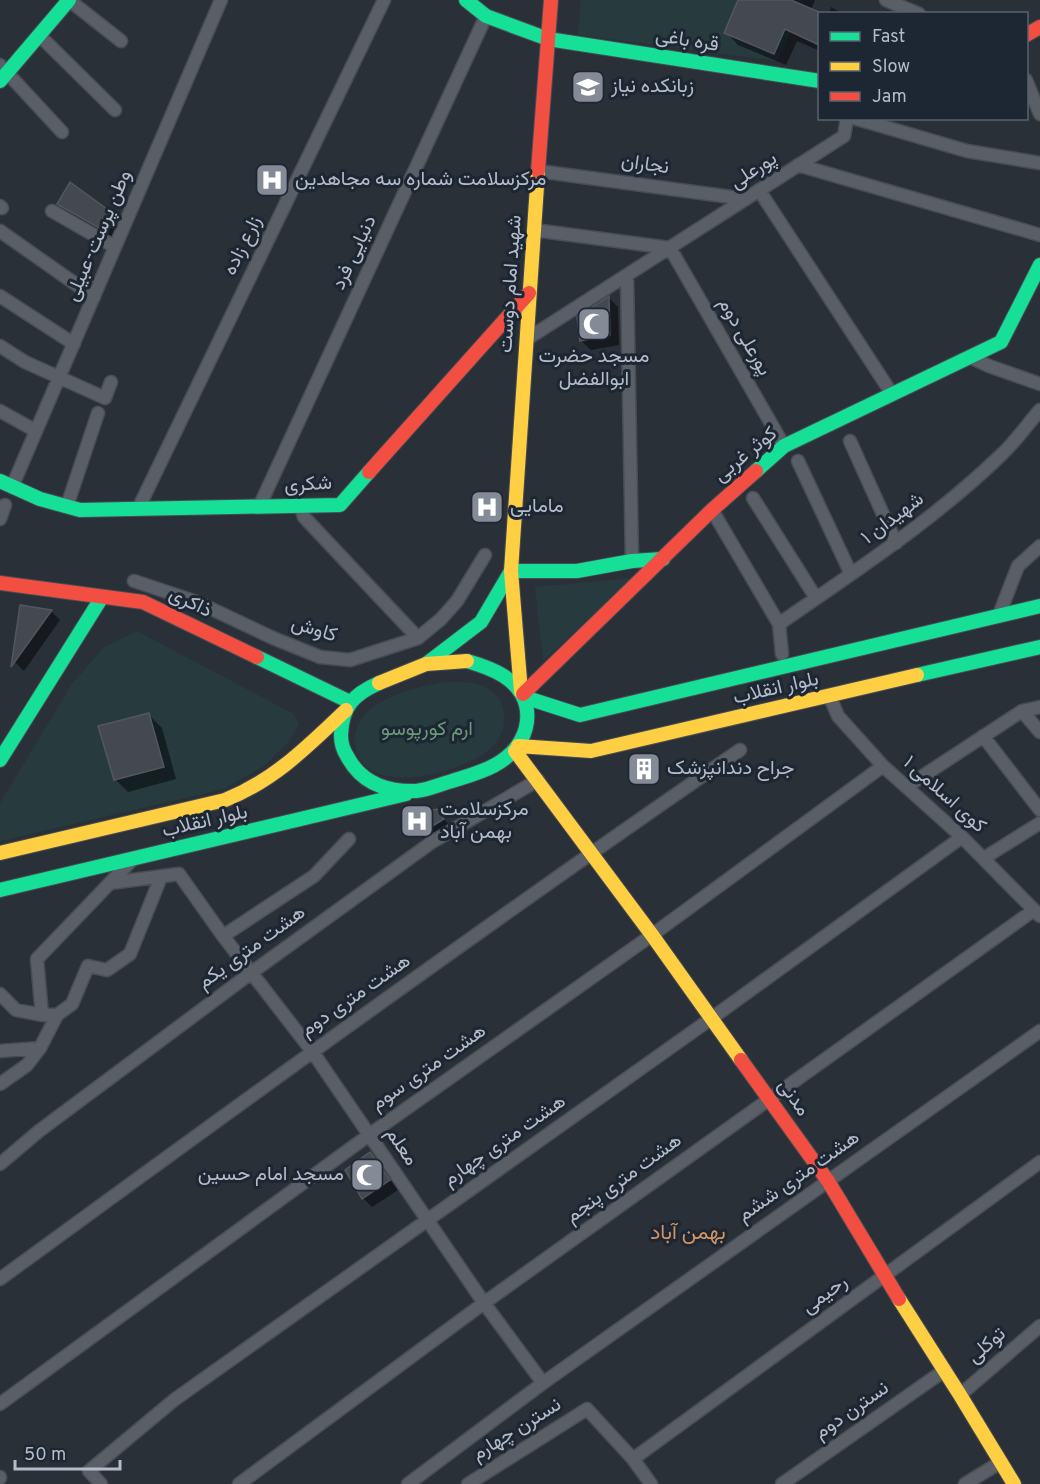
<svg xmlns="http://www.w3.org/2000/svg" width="1040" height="1484" font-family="Overpass,Vazirmatn,sans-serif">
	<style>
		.green { fill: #273a3e }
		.shadow { fill: #0007 }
		.building { fill: #444950; stroke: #52575f; stroke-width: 1.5 }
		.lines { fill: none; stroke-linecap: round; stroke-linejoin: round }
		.street-casing { stroke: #484c53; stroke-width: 15 }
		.fast-casing { stroke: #484c53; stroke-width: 16 }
		.slow-casing { stroke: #484c53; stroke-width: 16 }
		.jam-casing { stroke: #484c53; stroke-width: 16 }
		.street { stroke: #5a5e66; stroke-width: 12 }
		.fast { stroke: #16e098; stroke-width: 14 }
		.slow { stroke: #ffcf43; stroke-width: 14 }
		.jam { stroke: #f24e42; stroke-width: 14 }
		.labels { text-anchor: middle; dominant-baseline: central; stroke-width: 6; stroke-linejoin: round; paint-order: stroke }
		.street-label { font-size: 20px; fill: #b4bcc9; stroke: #1d2633 }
		.poi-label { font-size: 20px; fill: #b4bcc9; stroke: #1d2633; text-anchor: start }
		.park-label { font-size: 20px; fill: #6b9a76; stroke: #1d2633 }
		.neighbourhood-label { font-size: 21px; fill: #d59563; stroke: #1d2633 }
	</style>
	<rect width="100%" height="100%" fill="#2a3038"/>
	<path class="green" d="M581 0H805L778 61 578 35Z
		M632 578 543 661 535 587Z
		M137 631 294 714 299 725 290 740 264 766 224 789 0 841V803L72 684 103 648Z
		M445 682C458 682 473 681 485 687 510 699 510 730 491 748 468 770 387 793 364 764 358 758 355 748 355 739 357 699 414 688 445 682Z"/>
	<path class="shadow" d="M740 0H815L811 10 820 14V51L797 41 786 65 738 45 726 32Z
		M831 7 840 12 842 14H829Z
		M59 204 114 216 123 226 116 241 69 213Z
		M609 298 618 307 619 345 591 350 581 341 579 317Z
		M51 611 60 620 24 671 15 662V649Z
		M149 715 162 728 176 779 128 792 115 779Z
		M437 810 449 825 425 840 419 834Z
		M370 1154 379 1163 398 1190 372 1207 363 1198Z"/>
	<path class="building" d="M738 0H791L819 12V45L785 29 774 54 724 33Z
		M70 182 115 215 106 232 57 204Z
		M609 296 610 335 580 341 577 317Z
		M20 605 52 610 11 667Z
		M149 713 164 767 114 780 98 726Z
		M437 809 444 819 418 835 404 816Z
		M370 1152 390 1180 362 1199 345 1170Z"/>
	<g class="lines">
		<g class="street-casing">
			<path id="street" d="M69 0 121 41
				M886 0 919 14
				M39 35 115 110
				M0 65 62 132
				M1026 80 1040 114
				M854 118 967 151 1040 163
				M798 165 1040 235
				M538 171 746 199
				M759 190 892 394
				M0 206 2 208
				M52 211 115 247
				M534 230 670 248 784 446
				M0 231 94 297
				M627 276 632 561
				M0 296 74 344
				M527 339 844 136 847 118
				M0 346 25 362 105 398 111 382
				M970 357 989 366 1040 384
				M0 411 36 431
				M850 441 896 543
				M798 461 851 574
				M12 487 221 0
				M753 498 816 598
				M300 505 304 517 418 638
				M67 506 98 413
				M259 507 486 16
				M138 509 384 0
				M712 510 779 624
				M0 519 5 505
				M134 581 197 602 273 638 320 657 350 660 418 638 441 619 457 601 485 555
				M999 615 1018 566 1040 546
				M782 654 779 624C855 571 934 520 1001 455 1015 442 1027 425 1040 410
				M830 697 838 716 883 766 962 837 1040 916
				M1022 711 1040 732
				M983 736 1040 810
				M906 787 1022 711 1040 707
				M984 858 1040 823
				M110 883 179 874 223 936 312 1051 484 1303 543 1383
				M223 936 314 876 349 839
				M0 994 16 1010 42 1015
				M57 1015 72 1004 88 966 107 970 130 954 161 877
				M0 1051 40 1048 57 1015H42L37 959 132 860
				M0 1084 27 1065 40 1048
				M0 1164 39 1131 251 973 432 842 538 780
				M0 1279C245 1100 490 922 740 750
				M960 1395 1040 1326
				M0 1404 369 1135 652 935 883 766
				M633 1459 1040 1162
				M0 1477V1478
				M101 1484 89 1471 174 1400 712 1018 962 837
				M239 1484 484 1303 1034 910
				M408 1484 543 1383 1040 1031
				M468 1484 587 1409 633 1459 651 1484
				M782 1484 945 1370
				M965 1484 1001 1462"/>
		</g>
		<g class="fast-casing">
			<path id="fast" d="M466 0 486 16 548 39 820 81
				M0 81 69 0
				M756 471 784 446 1001 342 1040 265
				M0 481 40 499 80 510 340 505 369 472
				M511 571H577L632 561 663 559
				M257 657 350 702
				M426 664 481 622 511 571
				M917 675 1040 647
				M379 683C354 694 342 706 341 735 341 742 343 750 347 756 361 783 387 792 416 791 428 790 441 784 452 781 477 773 507 766 521 740 527 729 529 718 526 705 519 678 491 668 467 661
				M524 697 580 715 1040 606
				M0 760 102 597
				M0 890 406 794"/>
		</g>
		<g class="slow-casing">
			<path id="slow" d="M379 683 426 664 467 661
				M521 692 511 571 538 171
				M518 746 591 751 917 675
				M515 751 652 935 741 1060
				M0 853 225 800C275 780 308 746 346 710
				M899 1299 960 1395 1014 1484"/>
		</g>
		<g class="jam-casing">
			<path id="jam" d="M1026 35 1040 27
				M538 171 551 0
				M369 472 529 293
				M0 583 143 602 257 657
				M523 694 712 510 756 471
				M741 1060 828 1181 899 1299"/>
		</g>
		<use href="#street" class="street"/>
		<use href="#fast" class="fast"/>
		<use href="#slow" class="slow"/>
		<use href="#jam" class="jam"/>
	</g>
	<defs>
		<g id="school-square" transform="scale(1.725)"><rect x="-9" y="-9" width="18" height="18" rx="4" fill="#848b96" stroke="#1d2633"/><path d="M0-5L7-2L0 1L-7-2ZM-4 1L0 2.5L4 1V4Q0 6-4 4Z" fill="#fff"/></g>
		<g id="hospital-square" transform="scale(1.725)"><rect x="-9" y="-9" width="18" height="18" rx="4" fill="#848b96" stroke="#1d2633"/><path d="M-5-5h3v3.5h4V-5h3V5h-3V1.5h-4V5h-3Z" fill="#fff"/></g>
		<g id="mosque-square" transform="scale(1.725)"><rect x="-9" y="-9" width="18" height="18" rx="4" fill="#848b96" stroke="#1d2633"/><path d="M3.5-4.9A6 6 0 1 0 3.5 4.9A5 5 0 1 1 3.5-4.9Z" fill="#fff"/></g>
		<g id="building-square" transform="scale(1.725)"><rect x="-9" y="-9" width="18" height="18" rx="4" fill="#848b96" stroke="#1d2633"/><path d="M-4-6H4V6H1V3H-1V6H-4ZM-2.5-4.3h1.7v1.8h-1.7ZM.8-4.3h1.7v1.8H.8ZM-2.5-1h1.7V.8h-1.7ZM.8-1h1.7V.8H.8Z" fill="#fff"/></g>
	</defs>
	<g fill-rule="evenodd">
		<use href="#school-square" x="588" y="87"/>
		<use href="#hospital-square" x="272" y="180"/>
		<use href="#mosque-square" x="594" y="324"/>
		<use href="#hospital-square" x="487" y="507"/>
		<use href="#building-square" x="644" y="769"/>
		<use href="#hospital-square" x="417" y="821"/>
		<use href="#mosque-square" x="367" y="1175"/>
	</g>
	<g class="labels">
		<g class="street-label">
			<text transform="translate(687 41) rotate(9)">قره باغی</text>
			<text transform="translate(645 165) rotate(8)">نجاران</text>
			<text transform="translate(754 171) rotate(-33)">پورعلی</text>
			<text transform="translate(99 236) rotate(-67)">وطن پرست-عبیلی</text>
			<text transform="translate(243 246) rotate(-64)">زارع زاده</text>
			<text transform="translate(355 253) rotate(-65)">دنیایی فرد</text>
			<text transform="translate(511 284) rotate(-86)">شهید امام دوست</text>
			<text transform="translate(744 337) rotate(60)">پورعلی دوم</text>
			<text transform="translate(746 455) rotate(-39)">کوثر غربی</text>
			<text transform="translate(308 485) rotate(-3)">شکری</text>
			<text transform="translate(893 519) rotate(-37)">شهیدان ۱</text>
			<text transform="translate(190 603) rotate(26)">ذاکری</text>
			<text transform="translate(314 630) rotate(17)">کاوش</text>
			<text transform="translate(776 689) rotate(-13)">بلوار انقلاب</text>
			<text transform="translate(944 795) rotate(42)">کوی اسلامی ۱</text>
			<text transform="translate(205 822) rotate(-13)">بلوار انقلاب</text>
			<text transform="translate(252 948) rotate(-36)">هشت متری یکم</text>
			<text transform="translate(356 996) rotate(-35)">هشت متری دوم</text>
			<text transform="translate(429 1068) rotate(-35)">هشت متری سوم</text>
			<text transform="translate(793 1098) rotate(55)">مدنی</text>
			<text transform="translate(505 1141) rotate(-35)">هشت متری چهارم</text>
			<text transform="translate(401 1147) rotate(56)">معلم</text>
			<text transform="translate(799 1177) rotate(-35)">هشت متری ششم</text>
			<text transform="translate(624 1179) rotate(-36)">هشت متری پنجم</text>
			<text transform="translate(825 1295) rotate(-36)">رحیمی</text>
			<text transform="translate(987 1346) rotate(-41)">توکلی</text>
			<text transform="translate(852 1411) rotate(-35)">نسترن دوم</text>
			<text transform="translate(517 1430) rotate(-32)">نسترن چهارم</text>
		</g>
		<g class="poi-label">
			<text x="611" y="87">زبانکده نیاز</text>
			<text x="295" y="180">مرکزسلامت شماره سه مجاهدین</text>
			<text x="594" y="357" text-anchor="middle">مسجد حضرت<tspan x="594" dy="23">ابوالفضل</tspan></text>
			<text x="510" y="507">مامایی</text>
			<text x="667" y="769">جراح دندانپزشک</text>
			<text x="440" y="810">مرکزسلامت<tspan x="440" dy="23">بهمن آباد</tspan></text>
			<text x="344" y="1175" text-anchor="end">مسجد امام حسین</text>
		</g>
		<g class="park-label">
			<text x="427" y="730">ارم کورپوسو</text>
		</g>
		<g class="neighbourhood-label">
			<text x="688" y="1233">بهمن آباد</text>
		</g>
	</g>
	<rect x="818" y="12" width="210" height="108" fill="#1d2633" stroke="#59626f" stroke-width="1.5"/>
	<rect x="830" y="32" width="30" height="9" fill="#16e098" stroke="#59626f" stroke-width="1.5"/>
	<text x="872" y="42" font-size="18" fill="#b4bcc9">Fast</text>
	<rect x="830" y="62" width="30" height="9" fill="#ffcf43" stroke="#59626f" stroke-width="1.5"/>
	<text x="872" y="72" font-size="18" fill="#b4bcc9">Slow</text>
	<rect x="830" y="92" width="30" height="9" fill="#f24e42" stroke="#59626f" stroke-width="1.5"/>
	<text x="872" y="102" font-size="18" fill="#b4bcc9">Jam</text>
	<path d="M15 1460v9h105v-9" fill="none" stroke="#b4bcc9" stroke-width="3"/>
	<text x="24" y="1460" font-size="18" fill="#b4bcc9" stroke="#1d2633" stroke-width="4.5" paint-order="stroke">50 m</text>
</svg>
